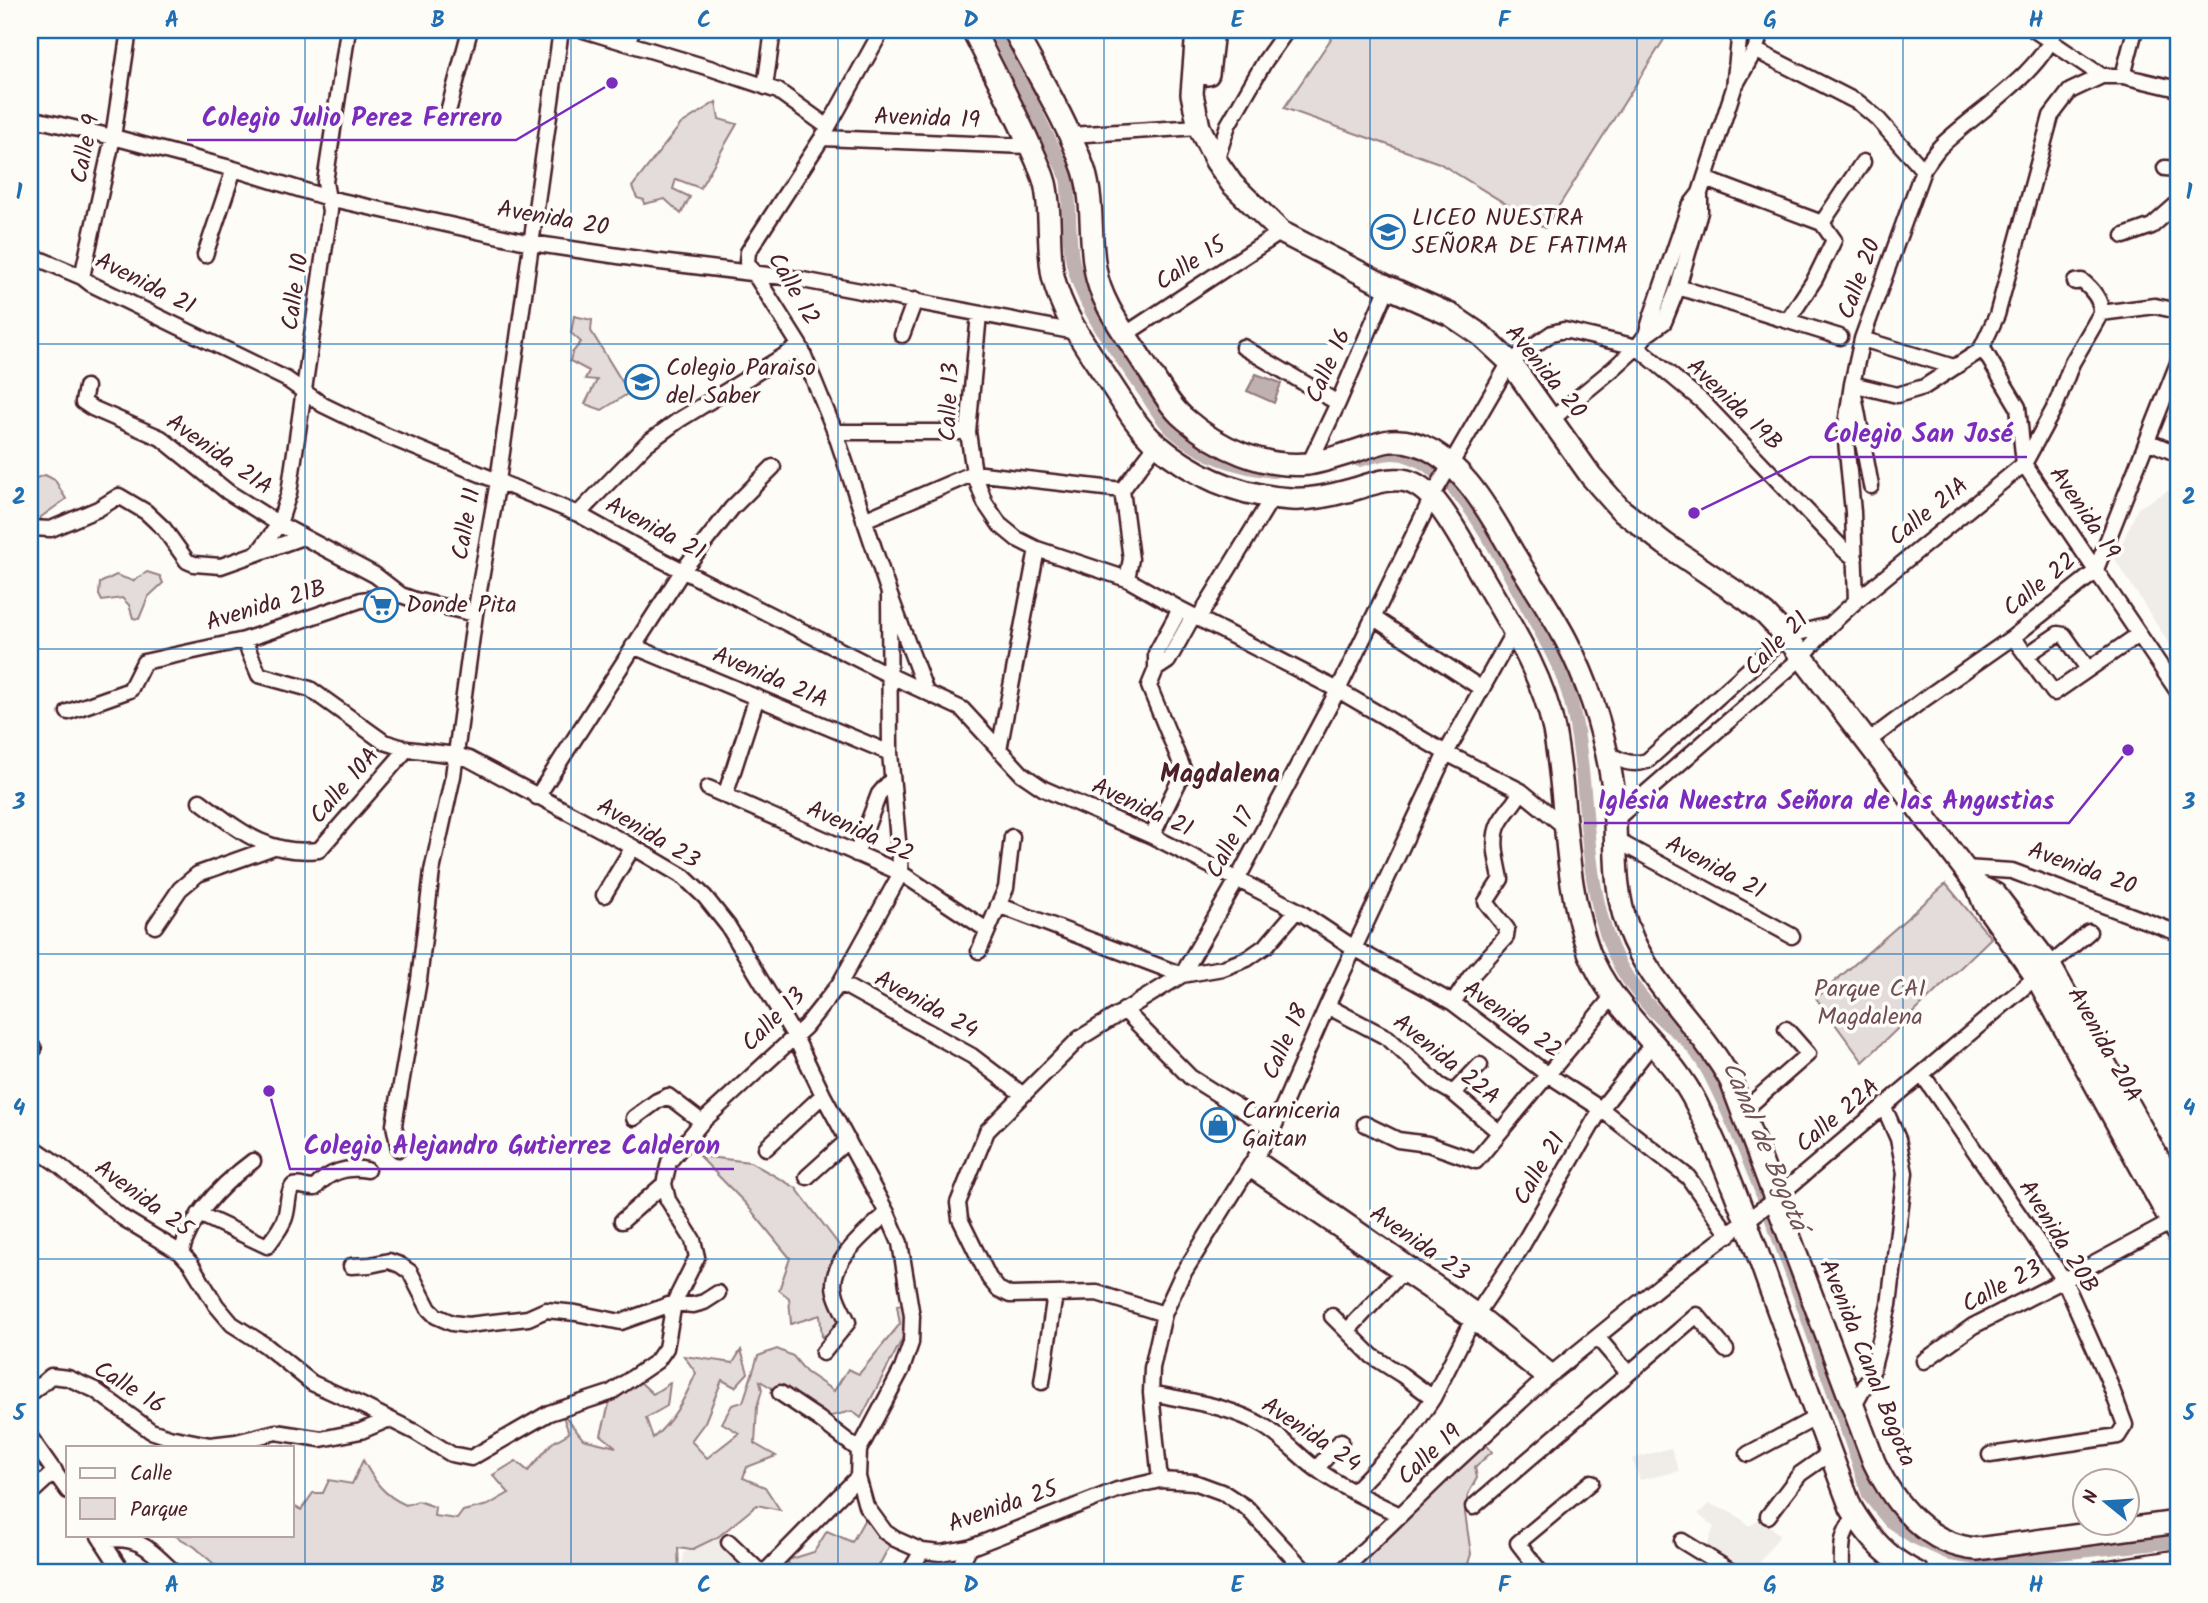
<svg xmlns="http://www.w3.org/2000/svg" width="2208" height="1603" font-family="Kalam,sans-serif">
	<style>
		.built { fill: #f0ece8 }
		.green { fill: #e3dcda; stroke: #967e82; stroke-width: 2 }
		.water { fill: #c0b1b1; stroke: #91777b; stroke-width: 2 }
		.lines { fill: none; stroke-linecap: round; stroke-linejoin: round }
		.canal { stroke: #c0b1b1; stroke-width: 14 }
		.street-casing { stroke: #4a1f2b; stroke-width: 19 }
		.secondary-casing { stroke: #4a1f2b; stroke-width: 26 }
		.street { stroke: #fdfcf7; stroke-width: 14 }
		.secondary { stroke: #fdfcf7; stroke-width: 21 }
		.grid { fill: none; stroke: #1f6fb2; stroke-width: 2; stroke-opacity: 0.55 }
		.labels { text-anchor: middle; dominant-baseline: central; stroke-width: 7; stroke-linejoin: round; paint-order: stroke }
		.street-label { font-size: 24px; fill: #4a1f2b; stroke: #fdfcf7 }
		.poi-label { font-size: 24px; fill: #4a1f2b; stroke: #fdfcf7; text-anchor: start }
		.park-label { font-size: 24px; fill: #704e57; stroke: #fdfcf7 }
		.neighbourhood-label { font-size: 26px; font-weight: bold; fill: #4a1f2b; stroke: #fdfcf7 }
		.water-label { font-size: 26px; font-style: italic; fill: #73525a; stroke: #fdfcf7 }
		.leader { fill: none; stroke: #7b2cbf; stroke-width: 2.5 }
		.callout-dot { fill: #7b2cbf; stroke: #fdfcf7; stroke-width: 2.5 }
		.callout-label { font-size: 26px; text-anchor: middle; font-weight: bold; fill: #7b2cbf; stroke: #fdfcf7; stroke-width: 7; stroke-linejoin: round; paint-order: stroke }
		.neatline { fill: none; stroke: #1f6fb2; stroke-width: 2.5 }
		.grid-label { font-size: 23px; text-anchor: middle; font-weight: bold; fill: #1f6fb2 }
	</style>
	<rect width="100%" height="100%" fill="#fdfcf7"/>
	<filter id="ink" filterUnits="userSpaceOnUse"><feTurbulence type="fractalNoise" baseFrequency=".0143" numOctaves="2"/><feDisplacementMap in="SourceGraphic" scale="14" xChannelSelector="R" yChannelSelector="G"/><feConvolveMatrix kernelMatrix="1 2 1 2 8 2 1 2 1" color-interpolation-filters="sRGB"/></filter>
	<g filter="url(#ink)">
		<path class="built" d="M2178 485V658L2115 559 2138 508Z
			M1671 1448 1679 1471 1640 1480 1632 1459Z
			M1709 1504 1733 1513 1750 1526 1761 1518 1780 1535 1752 1573H1744L1706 1548 1714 1527 1698 1514Z
			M725 1536 768 1573H682L683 1553Z"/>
		<path class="green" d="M1337 30H1670L1545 228 1439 163 1284 108Z
			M716 102 719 119 737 124 700 188 676 179 673 189 690 197 681 214 665 199 644 204V200L637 198 632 187 681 124Z
			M574 316 592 320 591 331 629 393 602 410 585 404 597 380 585 379 589 371 570 361 572 353 581 342 571 333Z
			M45 475 55 480 66 499 41 517 40 523H30V480Z
			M147 572 160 576 163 583 148 597 139 619 133 618 129 605 122 598 102 601 99 595 100 583 116 575 133 581Z
			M1946 884 1991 938 1863 1062 1816 998Z
			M699 1156 750 1162 796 1188 845 1253 828 1284 845 1325 822 1337 820 1315 791 1324 789 1298 779 1290 790 1258 746 1204Z
			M904 1304 908 1328 861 1418 852 1411 823 1418 760 1381 762 1390 757 1407 755 1444 776 1456 747 1467 743 1478 765 1487 780 1510 757 1505 718 1537 691 1550 678 1548 679 1573H224L195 1547 174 1535H292V1505L301 1510 313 1493H323L329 1480 352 1484 363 1460C375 1482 383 1495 406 1505L418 1501 435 1507 434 1516 457 1519 463 1511 488 1505 509 1493 493 1475 516 1461 528 1471 552 1443 569 1433 561 1411 583 1439 616 1447 601 1435 611 1397 638 1380 653 1394 670 1383 667 1406 646 1418 653 1438C674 1420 685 1398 696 1373L684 1356 733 1363 741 1350 748 1373 735 1387 722 1380 705 1422 691 1441 707 1458 739 1433 722 1423 732 1405 743 1402 758 1356 777 1349 793 1356 806 1372 834 1391 848 1369 859 1374 900 1324 897 1306Z
			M1484 1442 1492 1452 1475 1467 1477 1478 1468 1494 1465 1513 1471 1554 1465 1573H1368L1366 1568 1361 1569 1359 1566 1364 1560Z
			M866 1517 886 1531 889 1547 876 1571 868 1568 849 1573H790L788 1560 814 1552 827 1531 852 1542Z"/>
		<path class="water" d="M1256 374 1281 383 1274 403 1247 391Z"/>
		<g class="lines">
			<path class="canal" d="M996 30 1067 177C1071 205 1067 235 1073 263 1084 311 1116 349 1143 389 1153 403 1162 421 1175 432 1201 455 1240 468 1274 471
				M1359 460C1378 455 1393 449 1412 457 1464 478 1500 558 1526 604 1546 641 1566 673 1574 715 1590 791 1582 877 1612 949 1623 975 1642 1000 1662 1019 1670 1027 1681 1034 1689 1043 1700 1055 1708 1069 1715 1084 1749 1153 1775 1227 1801 1299 1824 1365 1848 1429 1869 1495L1890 1521 1914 1537 1951 1554 1988 1560 2178 1541"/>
			<g class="street-casing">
				<path id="street" d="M583 30 713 69 778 91 828 127
					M882 30 822 138 748 252 747 262 800 346 835 432 889 593 926 692
					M2034 30 2102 76H2123L2178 89
					M626 43 633 30
					M1755 50 1859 103 1877 118 1923 170
					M2123 76 2135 30
					M1736 84 1755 50 1762 30
					M765 87 773 30
					M449 108 470 30
					M30 118 113 137 234 169 328 198 531 243 652 261 792 278 1076 332
					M1070 135 1199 127
					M822 138 1029 146
					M1216 161 1228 125 1265 61 1287 30
					M2165 168 2178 169
					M1705 179 1822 223 1834 240 1815 279 1788 320
					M1822 223 1863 162
					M2124 236 2152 226 2178 203
					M30 255 82 277 91 284 286 379 323 405 387 436 578 514 646 552 891 676 962 709 1022 774 1044 789 1152 836 1297 910 1354 948 1453 1003 1547 1074 1601 1109 1688 1177 1729 1235
					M205 255 234 169
					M82 277 113 137 129 30
					M2075 282 2082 281C2092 289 2102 301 2101 313
					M1678 287 1840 337
					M2101 313 2155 306 2178 311
					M979 314 968 432 974 473 985 503 1000 525 1017 539 1037 549 1127 579 1180 609 1338 690 1446 753 1521 791 1565 827
					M1126 334 1281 232
					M902 335 915 300
					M1646 335 1652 315 1689 207 1700 193 1734 88 1740 30
					M1862 339 1954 367
					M1243 347 1338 403
					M1982 347 2018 407 2024 464 2178 692
					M86 387 83 402 92 408 161 438 228 492 279 524 375 575 401 595 415 600 475 614
					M1552 419 1614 368 1637 347 1646 335 1664 322 1678 287 1700 212V193
					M835 432H968
					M2147 441 2178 454
					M1309 464 1338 403 1388 287
					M1871 486 1852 384 1897 395 1924 387 1978 352 1982 347 1997 315 2051 116 2070 91 2102 76
					M1122 490 1131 559 1127 579
					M1122 490 1157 444
					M578 514 646 444 679 420 800 346
					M864 520 974 473 1122 490
					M30 528 51 529 98 509 119 496 146 512 164 529 187 561 194 564 221 566 303 537
					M258 553 279 524 289 493 330 211 325 182 348 30
					M1856 601 1853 512 1845 431 1852 384 1862 339 1923 170C1928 163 1933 155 1939 148 1968 118 2046 70 2054 30
					M1374 618 1482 689
					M1198 619 1273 496
					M2013 637 2054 693 2138 635
					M244 640 259 675 310 689 384 742 407 749 456 755 469 759 633 847 684 877 705 897 728 926 795 1037 823 1095 887 1213 900 1243 912 1316 911 1343 902 1369 859 1450 858 1477 866 1506 885 1532 895 1539 922 1551 940 1553 969 1548 1117 1490 1160 1480 1194 1482 1224 1493 1247 1508 1307 1573
					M633 646 890 753
					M2027 655 2058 634 2064 635 2088 669
					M1156 669 1168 661 1193 616
					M68 712 130 690 144 662 244 640 361 600 401 595
					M1867 742 1923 700 2013 637 2095 572 2178 363
					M999 750 1037 549
					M1607 753C1621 761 1631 766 1647 761L1786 636 1830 625
					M708 788 901 873 987 930
					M725 796 757 697
					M537 797 683 570 732 508 773 467
					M200 801C239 830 267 856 319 850L407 749
					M1616 819 1802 657 1830 625 1856 601 2024 464 2056 405 2072 363 2101 313
					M1152 836 1184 771 1149 686 1156 669V653L1180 609
					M1616 840 1792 936
					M856 854 879 794 892 779
					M1964 868 2012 871 2178 933
					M604 895 633 847
					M998 905 1182 975 1223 968 1247 959 1267 945 1297 910
					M155 926 180 889 198 874 274 847
					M979 951 1006 888 1012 837
					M840 983 972 1056 1022 1094
					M1453 1003 1470 977 1506 937 1507 929 1486 902 1501 879C1498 862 1491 841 1499 824 1505 812 1515 804 1521 791
					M1327 1006 1388 1038 1439 1085 1453 1093 1499 1132
					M1124 1010 1190 1077 1273 1129
					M30 1045 34 1049
					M1922 1074 2064 1280 2108 1379 2125 1425 2118 1436 1990 1455
					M1453 1093 1480 1065
					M1743 1111 1808 1054 1786 1029
					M634 1118 657 1101 668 1096 702 1122
					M1365 1124 1398 1140 1428 1144 1476 1161 1613 996
					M30 1145 59 1165 123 1218 181 1253 191 1264 216 1305 232 1324 265 1345 312 1383 363 1406 415 1432 451 1454 471 1458 549 1413 610 1393 657 1361 666 1348 674 1303 697 1257 693 1240 668 1200 664 1184 669 1162 702 1122 805 1027 840 983 901 873 890 753 889 593
					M766 1148 823 1095
					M399 1149 394 1125 419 980 432 871 453 776 475 614 498 481 561 30
					M1256 1158 1478 1312 1553 1373
					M1249 1169 1472 1321 1545 1379
					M807 1177 848 1140
					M199 1214 267 1246C273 1238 280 1230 284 1220 289 1209 286 1195 293 1186 301 1184 307 1189 315 1188 328 1172 347 1166 367 1170
					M622 1221 664 1184
					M181 1253C191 1215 222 1184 253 1161
					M351 1266 370 1265 389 1261 400 1265 410 1272 429 1309 436 1316 452 1323 468 1325 528 1318 546 1310 576 1313 621 1322 674 1303 693 1305 704 1302 718 1293
					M1164 1314 1097 1293 1010 1295 998 1289 989 1278 960 1219 958 1203 987 1131 1080 1038 1182 975 1237 880 1338 690 1434 493 1510 362 1552 333 1564 330 1637 347 1703 402 1844 550 1855 558
					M1332 1316 1372 1356 1402 1375 1433 1398
					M1347 1331 1406 1268
					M1597 1337 1628 1373
					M823 1353 848 1322C844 1313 837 1302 835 1292 827 1262 868 1231 887 1213
					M1924 1361 1973 1326 2064 1280 2177 1219
					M1042 1382 1055 1294
					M780 1393 819 1419 859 1450
					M1151 1393C1189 1401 1231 1406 1265 1427 1283 1438 1298 1455 1315 1468 1341 1487 1371 1501 1400 1515
					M30 1394 51 1376 68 1378 95 1390 151 1431 169 1437 210 1445 236 1442 276 1432 321 1439 361 1431 387 1420
					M1854 1406 1871 1375 1889 1305 1905 1173 1898 1139 1884 1107
					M30 1437 68 1491
					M1748 1454 1817 1417
					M1316 1469 1341 1441
					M1160 1480 1151 1393 1152 1368 1164 1314 1181 1277 1273 1129 1327 1006 1446 753 1514 631
					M1353 1492 1408 1435 1433 1398 1472 1321 1519 1251 1601 1109 1653 1043
					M30 1494 55 1471
					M1473 1507 1697 1315 1726 1350
					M1768 1516 1800 1474 1830 1453
					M99 1536 123 1573
					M102 1541C138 1533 151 1551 175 1573
					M1682 1541 1734 1573
					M729 1542 759 1571 767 1570 858 1477
					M909 1573 922 1551
					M950 1573 959 1568 969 1548
					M1340 1573 1449 1468 1545 1379 1662 1284 1770 1203 2089 932
					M1541 1573 1518 1543 1591 1482
					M1842 1573C1842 1551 1839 1533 1856 1517"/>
			</g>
			<g class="secondary-casing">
				<path id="secondary" d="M973 30C991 66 1010 102 1027 139 1033 153 1041 168 1045 183 1052 213 1047 246 1053 276 1062 316 1088 349 1110 383 1124 404 1136 426 1155 443 1194 476 1240 496 1291 499 1310 500 1329 496 1347 491 1364 487 1383 478 1402 480 1417 482 1430 494 1439 506 1456 528 1469 554 1483 578 1511 626 1543 675 1554 730 1568 804 1563 882 1589 952 1612 1012 1669 1048 1697 1105 1726 1163 1748 1226 1770 1288 1797 1361 1823 1435 1851 1508 1867 1535 1889 1560 1918 1573
					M1014 30C1038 75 1067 121 1084 170 1094 202 1089 235 1095 268 1100 304 1128 337 1147 368 1159 385 1169 406 1185 419 1218 448 1263 468 1308 464 1322 462 1336 457 1349 453 1363 449 1376 443 1390 441 1422 438 1449 460 1468 483 1488 507 1502 535 1518 561 1534 587 1552 613 1566 640 1589 684 1604 732 1612 781 1619 831 1610 881 1628 928 1649 986 1702 1027 1731 1081L1874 1462C1894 1504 1927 1545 1977 1549L2178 1522
					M1197 30 1192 94 1199 127 1216 161 1232 184 1281 232 1388 287 1451 315 1482 336 1510 362 1591 476 1620 509 1665 544 1746 599 1765 614 1786 636 1977 885 1984 903 2037 978 2178 1234
					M1208 74 1213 30
					M1982 888 1995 894 2050 966 2178 1194
					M2100 1573 2178 1561"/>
			</g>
			<use href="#street" class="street"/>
			<use href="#secondary" class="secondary"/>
		</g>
	</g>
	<path class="grid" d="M305 30V1573M571 30V1573M838 30V1573M1104 30V1573M1370 30V1573M1637 30V1573M1903 30V1573M30 344H2178M30 649H2178M30 954H2178M30 1259H2178"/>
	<defs>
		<g id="school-ring" transform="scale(1.75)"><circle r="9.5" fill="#fdfcf7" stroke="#1f6fb2" stroke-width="1.5"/><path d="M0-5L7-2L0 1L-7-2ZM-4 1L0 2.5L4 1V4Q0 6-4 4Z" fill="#1f6fb2"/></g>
		<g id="supermarket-ring" transform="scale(1.75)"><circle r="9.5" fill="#fdfcf7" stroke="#1f6fb2" stroke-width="1.5"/><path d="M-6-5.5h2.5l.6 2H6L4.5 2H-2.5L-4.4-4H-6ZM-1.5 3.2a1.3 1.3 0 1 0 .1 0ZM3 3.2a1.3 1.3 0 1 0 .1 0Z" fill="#1f6fb2"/></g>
		<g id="shop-ring" transform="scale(1.75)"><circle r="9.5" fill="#fdfcf7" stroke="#1f6fb2" stroke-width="1.5"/><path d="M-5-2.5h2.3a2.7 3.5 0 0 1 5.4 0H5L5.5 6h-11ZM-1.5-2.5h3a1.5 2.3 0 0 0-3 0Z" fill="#1f6fb2"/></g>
	</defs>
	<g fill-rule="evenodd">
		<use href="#school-ring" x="1388" y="232"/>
		<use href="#school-ring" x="642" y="382"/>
		<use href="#supermarket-ring" x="381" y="605"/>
		<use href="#shop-ring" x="1218" y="1125"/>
	</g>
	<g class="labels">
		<g class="street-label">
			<text transform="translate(927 119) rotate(2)">Avenida 19</text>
			<text transform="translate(86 149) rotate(-79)">Calle 9</text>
			<text transform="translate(553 219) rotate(10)">Avenida 20</text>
			<text transform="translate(1191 264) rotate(-33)">Calle 15</text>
			<text transform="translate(1860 279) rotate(-70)">Calle 20</text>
			<text transform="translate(145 284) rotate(27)">Avenida 21</text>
			<text transform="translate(793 289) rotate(60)">Calle 12</text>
			<text transform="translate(296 292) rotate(-82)">Calle 10</text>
			<text transform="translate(1329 366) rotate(-66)">Calle 16</text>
			<text transform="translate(1545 372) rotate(51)">Avenida 20</text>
			<text transform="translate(950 402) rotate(-88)">Calle 13</text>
			<text transform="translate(1734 405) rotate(44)">Avenida 19B</text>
			<text transform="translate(219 455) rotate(35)">Avenida 21A</text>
			<text transform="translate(1929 512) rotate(-39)">Calle 21A</text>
			<text transform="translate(2084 513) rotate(56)">Avenida 19</text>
			<text transform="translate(467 524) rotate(-80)">Calle 11</text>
			<text transform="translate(655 529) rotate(28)">Avenida 21</text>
			<text transform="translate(2040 585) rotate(-39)">Calle 22</text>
			<text transform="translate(266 606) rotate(-17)">Avenida 21B</text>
			<text transform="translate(1777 644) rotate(-45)">Calle 21</text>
			<text transform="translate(770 678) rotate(23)">Avenida 21A</text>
			<text transform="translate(345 786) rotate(-49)">Calle 10A</text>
			<text transform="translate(1142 808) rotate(25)">Avenida 21</text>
			<text transform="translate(860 832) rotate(25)">Avenida 22</text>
			<text transform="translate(648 834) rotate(31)">Avenida 23</text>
			<text transform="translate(1231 843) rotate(-62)">Calle 17</text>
			<text transform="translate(1715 868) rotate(28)">Avenida 21</text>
			<text transform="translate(2082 869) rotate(20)">Avenida 20</text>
			<text transform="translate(926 1005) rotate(29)">Avenida 24</text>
			<text transform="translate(774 1020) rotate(-45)">Calle 13</text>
			<text transform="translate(1512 1020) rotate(36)">Avenida 22</text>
			<text transform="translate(1286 1042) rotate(-66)">Calle 18</text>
			<text transform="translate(2104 1045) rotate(61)">Avenida 20A</text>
			<text transform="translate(1446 1060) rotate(39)">Avenida 22A</text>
			<text transform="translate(1838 1116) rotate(-40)">Calle 22A</text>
			<text transform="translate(1540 1169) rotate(-60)">Calle 21</text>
			<text transform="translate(143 1199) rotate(36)">Avenida 25</text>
			<text transform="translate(2058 1237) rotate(58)">Avenida 20B</text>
			<text transform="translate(1419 1244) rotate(35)">Avenida 23</text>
			<text transform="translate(2002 1287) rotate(-28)">Calle 23</text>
			<text transform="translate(1867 1363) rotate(68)">Avenida Canal Bogota</text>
			<text transform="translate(129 1388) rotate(32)">Calle 16</text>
			<text transform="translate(1311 1435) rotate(34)">Avenida 24</text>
			<text transform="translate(1430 1455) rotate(-43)">Calle 19</text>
			<text transform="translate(1003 1507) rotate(-19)">Avenida 25</text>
		</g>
		<g class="poi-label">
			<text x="1412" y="218">LICEO NUESTRA<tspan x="1412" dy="28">SEÑORA DE FATIMA</tspan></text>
			<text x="666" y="368">Colegio Paraiso<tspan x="666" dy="28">del Saber</tspan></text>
			<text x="406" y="605">Donde Pita</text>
			<text x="1242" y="1111">Carniceria<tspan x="1242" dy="28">Gaitan</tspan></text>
		</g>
		<g class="park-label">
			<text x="1870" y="989">Parque CAI<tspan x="1870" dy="28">Magdalena</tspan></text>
		</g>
		<g class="neighbourhood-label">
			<text x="1220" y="775">Magdalena</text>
		</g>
		<g class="water-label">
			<text transform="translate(1764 1146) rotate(67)">Canal de Bogotá</text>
		</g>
	</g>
	<path class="leader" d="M612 83L516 140H187M1694 513L1810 457H2027M2128 750L2069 823H1584M269 1091L290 1169H734"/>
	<g class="callout-dot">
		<circle cx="612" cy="83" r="7"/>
		<circle cx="1694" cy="513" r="7"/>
		<circle cx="2128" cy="750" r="7"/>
		<circle cx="269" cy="1091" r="7"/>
	</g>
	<g class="callout-label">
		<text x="352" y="126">Colegio Julio Perez Ferrero</text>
		<text x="1918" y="442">Colegio San José</text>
		<text x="1826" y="809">Iglésia Nuestra Señora de las Angustias</text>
		<text x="512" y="1154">Colegio Alejandro Gutierrez Calderon</text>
	</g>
	<rect width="2208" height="1603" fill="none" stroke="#fdfcf7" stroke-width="77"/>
	<rect x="66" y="1446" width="228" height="91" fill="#fdfcf7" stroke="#b5a4a5" stroke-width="2"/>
	<rect x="80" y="1468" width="35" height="10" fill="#fdfcf7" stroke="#b5a4a5" stroke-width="2"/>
	<text x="130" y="1480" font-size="21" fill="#4a1f2b">Calle</text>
	<rect x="80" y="1498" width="35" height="21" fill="#e3dcda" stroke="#b5a4a5" stroke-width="2"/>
	<text x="130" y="1516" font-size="21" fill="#4a1f2b">Parque</text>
	<g transform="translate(2106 1502) rotate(288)"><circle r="33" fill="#fdfcf7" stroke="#b5a4a5" stroke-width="2"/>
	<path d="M0-5L12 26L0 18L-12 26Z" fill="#1f6fb2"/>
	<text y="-10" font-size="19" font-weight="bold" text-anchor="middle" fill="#4a1f2b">N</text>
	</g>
	<rect x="38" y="38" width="2132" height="1526" class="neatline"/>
	<g class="grid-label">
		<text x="172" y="27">A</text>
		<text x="438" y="27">B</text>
		<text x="704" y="27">C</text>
		<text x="971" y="27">D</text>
		<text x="1237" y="27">E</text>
		<text x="1504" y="27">F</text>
		<text x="1770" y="27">G</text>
		<text x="2036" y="27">H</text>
		<text x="19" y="199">1</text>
		<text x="2189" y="199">1</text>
		<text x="19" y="504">2</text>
		<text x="2189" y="504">2</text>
		<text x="19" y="809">3</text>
		<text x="2189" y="809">3</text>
		<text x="19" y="1115">4</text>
		<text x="2189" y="1115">4</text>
		<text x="19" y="1420">5</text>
		<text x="2189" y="1420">5</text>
		<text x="172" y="1592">A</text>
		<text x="438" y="1592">B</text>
		<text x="704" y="1592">C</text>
		<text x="971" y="1592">D</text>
		<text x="1237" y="1592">E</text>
		<text x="1504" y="1592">F</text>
		<text x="1770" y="1592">G</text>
		<text x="2036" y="1592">H</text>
	</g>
</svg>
